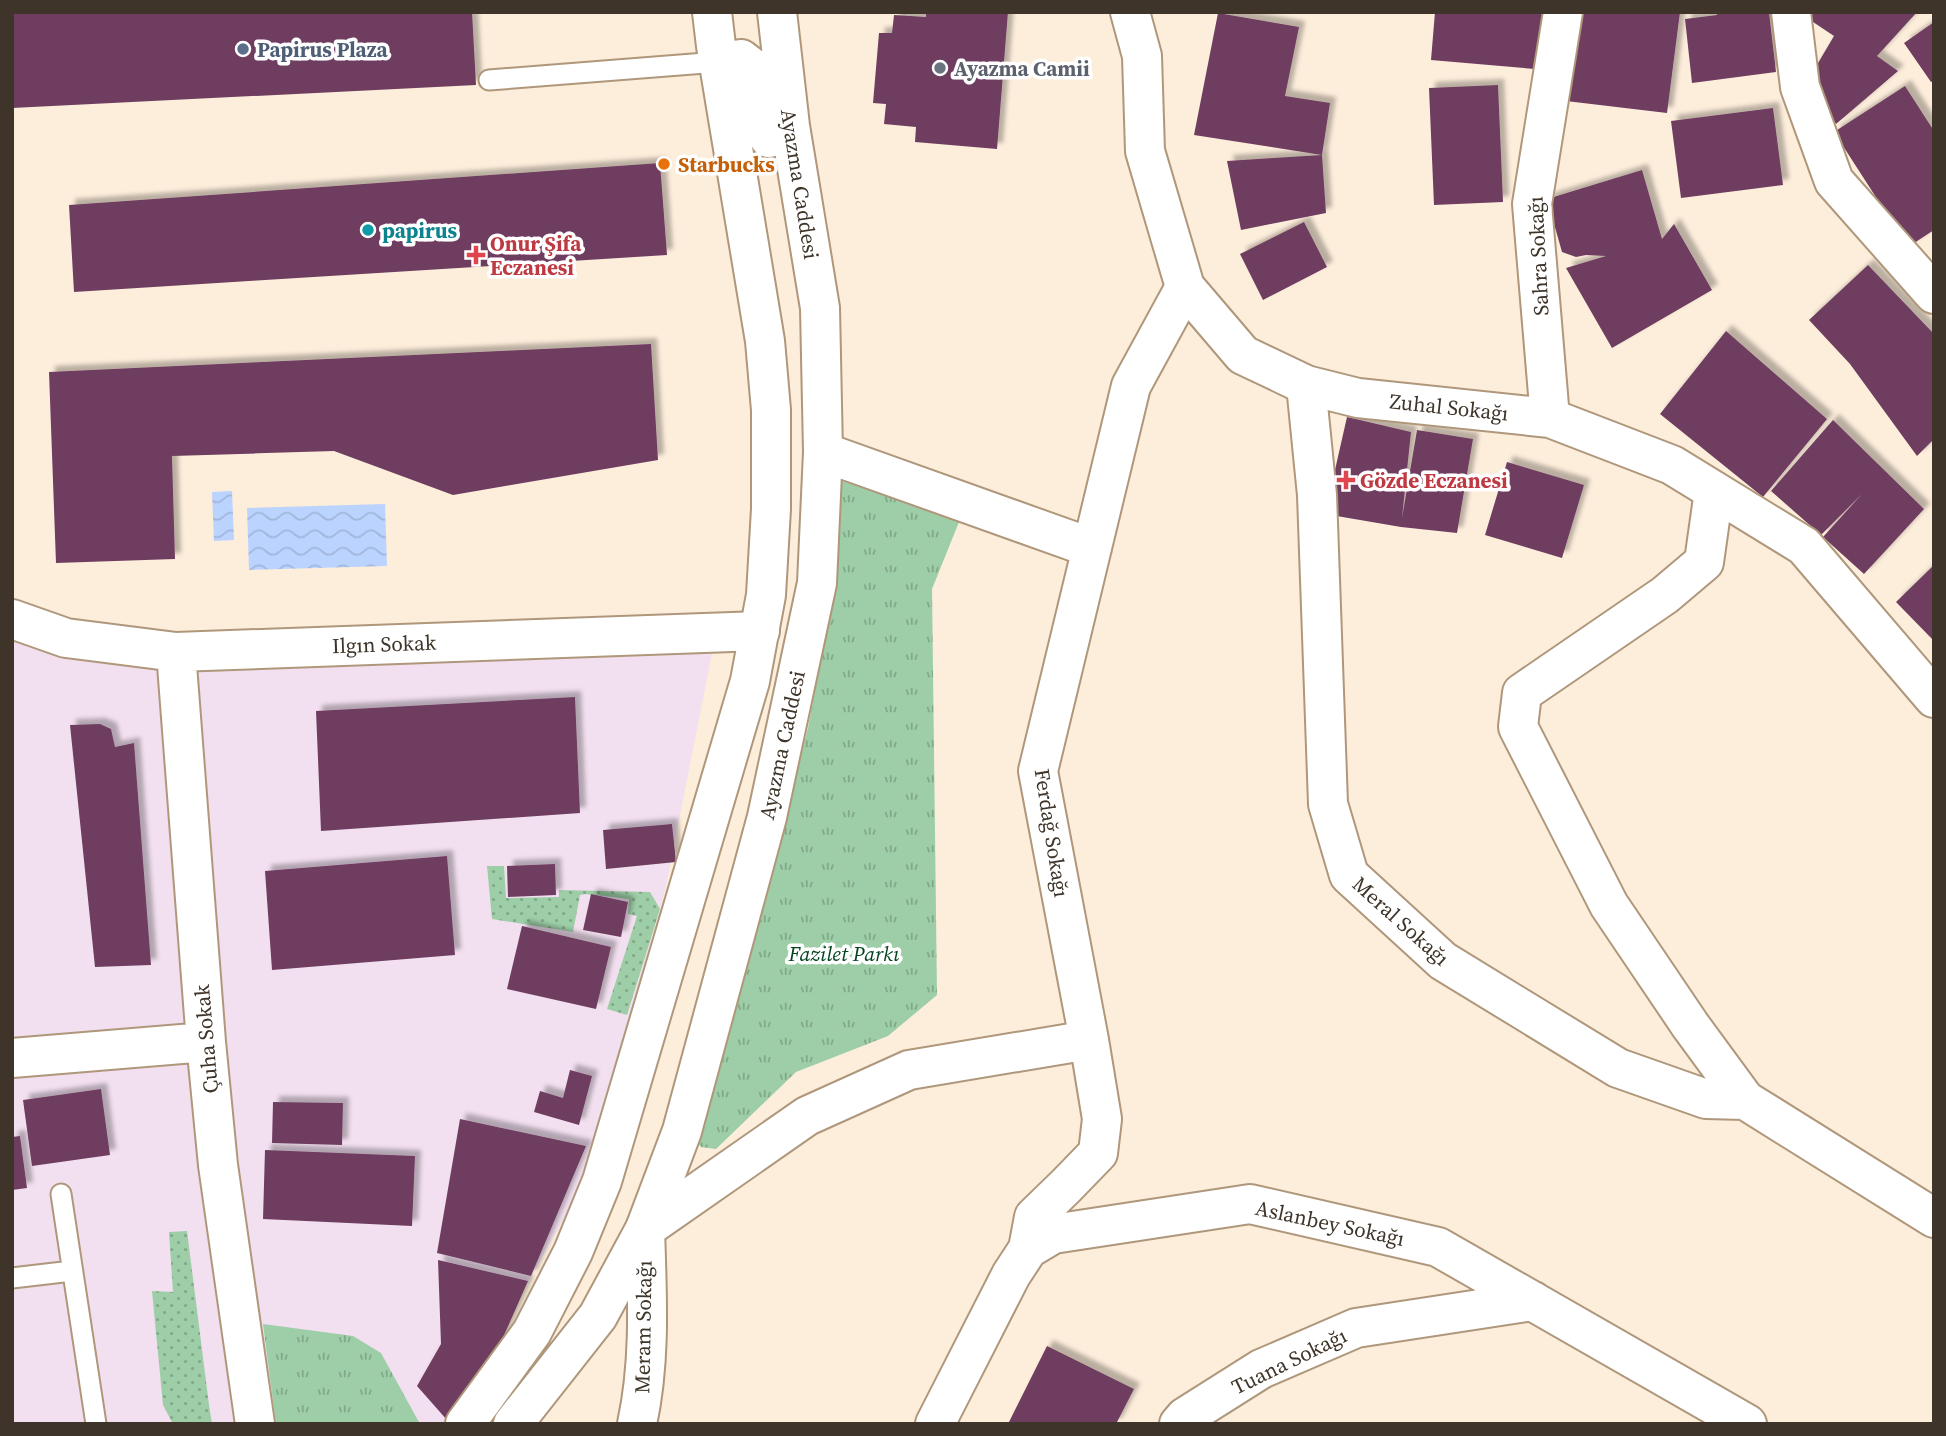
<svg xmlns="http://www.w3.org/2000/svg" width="1946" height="1436" font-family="'Source Serif 4',serif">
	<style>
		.commercial { fill: #f2dfef }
		.grass { fill: url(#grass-dots) }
		.park { fill: url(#park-tufts) }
		.water { fill: url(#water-waves) }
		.building { fill: #6e3e60; filter: url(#shadow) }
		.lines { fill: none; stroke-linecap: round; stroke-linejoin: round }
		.lane-casing { stroke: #af977b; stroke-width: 23 }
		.street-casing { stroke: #af977b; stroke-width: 42 }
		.secondary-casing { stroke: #af977b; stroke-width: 42 }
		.lane { stroke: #fff; stroke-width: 19 }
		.street { stroke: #fff; stroke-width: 38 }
		.secondary { stroke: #fff; stroke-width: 38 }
		.service-dot { fill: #5c6f8a; stroke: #fff; stroke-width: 2.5 }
		.worship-dot { fill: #6b7280; stroke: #fff; stroke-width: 2.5 }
		.food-dot { fill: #e8710a; stroke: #fff; stroke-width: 2.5 }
		.culture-dot { fill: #0f9aa8; stroke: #fff; stroke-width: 2.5 }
		.health-dot { fill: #e0444e; stroke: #fff; stroke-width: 2.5 }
		.labels { text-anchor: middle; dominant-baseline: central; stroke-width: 7; stroke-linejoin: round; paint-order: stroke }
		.service-label { font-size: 21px; font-weight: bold; fill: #4e5e75; stroke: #fff; text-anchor: start }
		.worship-label { font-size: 21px; font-weight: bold; fill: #5b616d; stroke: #fff; text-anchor: start }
		.food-label { font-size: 21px; font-weight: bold; fill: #c56008; stroke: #fff; text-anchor: start }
		.street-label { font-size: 21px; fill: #3e3429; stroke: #fff }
		.culture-label { font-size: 21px; font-weight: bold; fill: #0d838f; stroke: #fff; text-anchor: start }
		.health-label { font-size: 21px; font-weight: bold; fill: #be3a42; stroke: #fff; text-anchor: start }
		.park-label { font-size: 21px; font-style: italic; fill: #02441d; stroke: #fff }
	</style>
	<defs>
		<pattern id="grass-dots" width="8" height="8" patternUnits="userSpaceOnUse" patternTransform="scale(1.75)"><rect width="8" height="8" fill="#9dcea7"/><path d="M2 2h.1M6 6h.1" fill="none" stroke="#81a888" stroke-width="1.8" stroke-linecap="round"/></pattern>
		<pattern id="park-tufts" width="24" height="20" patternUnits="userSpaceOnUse" patternTransform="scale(1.75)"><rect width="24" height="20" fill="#9dcea7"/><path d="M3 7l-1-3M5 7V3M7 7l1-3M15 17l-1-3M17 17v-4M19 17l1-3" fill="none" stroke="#81a888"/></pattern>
		<pattern id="water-waves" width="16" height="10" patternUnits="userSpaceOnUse" patternTransform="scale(1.75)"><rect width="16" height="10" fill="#bbd3ff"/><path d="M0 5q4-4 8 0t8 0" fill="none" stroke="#a2b6db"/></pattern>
		<filter id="shadow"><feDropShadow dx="6" dy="-6" stdDeviation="2" flood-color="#0004"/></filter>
	</defs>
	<rect width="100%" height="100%" fill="#fdeddb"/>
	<path class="commercial" d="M12 627 157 668 714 643 665 891 579 1192 452 1417 445 1424H12Z"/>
	<path class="grass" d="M487 866H504L506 898 559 897V890L650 892 660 909 627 1015 607 1009 637 916 628 914 629 899 585 894 580 895 573 932 492 919Z
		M187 1231 209 1405 212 1424H173L163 1405 152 1291 173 1292 169 1232Z"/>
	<path class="park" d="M838 480 961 517 932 589 937 995 888 1036 796 1072 716 1149 701 1147 690 1134 732 1021 808 728 836 578Z
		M263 1324 353 1336 381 1353 420 1424H276Z"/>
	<path class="water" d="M232 491 234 540 214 541 212 492Z
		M385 504 387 566 249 570 247 508Z"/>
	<path class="building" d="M12 12H472L476 85 12 108Z
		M926 12H1008L997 149 915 142 916 127 884 124 886 104 873 103 879 33H892L894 15 926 17Z
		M1435 12H1551L1546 70 1431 60Z
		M1578 12H1680L1667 113 1566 101Z
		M1717 12H1769L1776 72 1692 83 1685 19 1717 15Z
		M1811 12H1917L1877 56 1898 71 1836 124 1808 80 1834 36 1810 20Z
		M1218 13 1299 27 1285 96 1330 103 1322 155 1194 135Z
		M1934 22V81L1931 82 1904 43Z
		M1498 85 1503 202 1434 205 1429 88Z
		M1905 86 1934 131V230L1908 247 1834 132Z
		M1773 108 1783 185 1681 198 1671 121Z
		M1322 155 1326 213 1241 230 1227 161Z
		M660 163 667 255 74 292 69 205Z
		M1642 170 1662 239 1674 224 1712 290 1612 348 1566 268 1606 256 1586 255 1576 257 1562 252 1547 199Z
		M1304 222 1327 267 1263 300 1240 254Z
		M1868 265 1934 334V439L1917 456 1850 364 1809 320Z
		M1726 331 1827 419 1763 497 1660 414Z
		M651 344 658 460 453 495 334 451 172 456 175 559 56 563 49 372Z
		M1347 417 1411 432 1402 518 1417 430 1473 439 1457 533 1401 527 1325 514Z
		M1833 420 1924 509 1864 574 1823 537 1862 494 1821 535 1771 491Z
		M1507 462 1584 485 1562 558 1485 535Z
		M1934 565V641L1896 602Z
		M575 697 580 813 321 831 316 711Z
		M100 724 111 729 115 747 134 743 151 965 95 967 70 725Z
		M672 824 676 862 606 869 603 830Z
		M447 856 455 955 272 970 265 871Z
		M555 864 556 895 508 897 507 866Z
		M591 894 628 902 621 937 583 930Z
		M522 926 611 947 596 1009 507 989Z
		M570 1070 592 1076 579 1125 534 1112 540 1091 563 1098Z
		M101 1089 110 1155 32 1166 23 1100Z
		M273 1102 343 1103 342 1145 272 1143Z
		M460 1119 586 1146 531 1276 437 1253Z
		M20 1136 27 1188 12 1190V1137Z
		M265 1150 415 1156 412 1226 263 1219Z
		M438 1260 528 1281 498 1349 447 1420 417 1386 441 1344Z
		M1047 1346 1134 1389 1116 1424H1008Z"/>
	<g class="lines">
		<g class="lane-casing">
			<path id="lane" d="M489 80 718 62
				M61 1194 96 1424
				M12 1278 72 1271"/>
		</g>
		<g class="street-casing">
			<path id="street" d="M1306 385 1317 495 1328 804 1349 875 1443 961 1618 1068 1706 1099 1745 1100 1934 1218
				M823 452 1092 548
				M1714 491 1704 562 1665 595 1522 693 1518 727 1609 905 1690 1025 1745 1100
				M12 619 66 638 176 652 760 631
				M176 652 206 1042 218 1165 255 1424
				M12 1058 206 1042
				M1028 1249 1034 1217 1066 1186 1098 1153 1102 1119 1089 1040 1038 771 1131 386 1185 287
				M637 1424C651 1360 647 1294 645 1229L807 1116 909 1070 1089 1040
				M935 1424 1011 1275 1028 1249 1053 1234 1250 1204 1438 1247 1747 1424
				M1179 1424 1185 1417 1261 1369 1356 1328 1533 1301"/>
		</g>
		<g class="secondary-casing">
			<path id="secondary" d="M1130 12 1142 56 1145 151 1185 287 1243 355 1306 385 1358 398 1550 418 1672 465 1804 546 1934 698
				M1791 12 1800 87 1834 181 1934 294
				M718 62 741 59 754 69 769 138
				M1550 418 1532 204 1563 12
				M465 1424 532 1332 573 1252 602 1181 750 681 766 595 771 509V410L765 341 716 46 712 12
				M513 1424 598 1316 645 1229 682 1131 767 817 817 583 823 452 820 308 790 126 777 12"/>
		</g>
		<use href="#lane" class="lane"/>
		<use href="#street" class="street"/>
		<use href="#secondary" class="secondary"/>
	</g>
	<circle class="service-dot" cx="243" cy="49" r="7"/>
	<circle class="worship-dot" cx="940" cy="68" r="7"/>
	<circle class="food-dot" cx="664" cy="164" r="7"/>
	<circle class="culture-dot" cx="368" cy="230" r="7"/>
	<g class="health-dot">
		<path d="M472.5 244.5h7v7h7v7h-7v7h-7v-7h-7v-7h7z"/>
		<path d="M1342.5 469.5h7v7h7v7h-7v7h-7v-7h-7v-7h7z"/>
	</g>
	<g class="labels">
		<g class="service-label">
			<text x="257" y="49">Papirus Plaza</text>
		</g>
		<g class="worship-label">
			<text x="954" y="68">Ayazma Camii</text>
		</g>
		<g class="food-label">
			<text x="678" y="164">Starbucks</text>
		</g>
		<g class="street-label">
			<text transform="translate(800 184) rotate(81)">Ayazma Caddesi</text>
			<text transform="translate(1538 256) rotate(-93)">Sahra Sokağı</text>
			<text transform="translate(1449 407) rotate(6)">Zuhal Sokağı</text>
			<text transform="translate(384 644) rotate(-2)">Ilgın Sokak</text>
			<text transform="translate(782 745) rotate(-78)">Ayazma Caddesi</text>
			<text transform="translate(1052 833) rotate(81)">Ferdağ Sokağı</text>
			<text transform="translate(1401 921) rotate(42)">Meral Sokağı</text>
			<text transform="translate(206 1039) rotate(-95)">Çuha Sokak</text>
			<text transform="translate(1330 1223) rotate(12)">Aslanbey Sokağı</text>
			<text transform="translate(643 1327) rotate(-89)">Meram Sokağı</text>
			<text transform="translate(1289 1361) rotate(-26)">Tuana Sokağı</text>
		</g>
		<g class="culture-label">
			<text x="382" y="230">papirus</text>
		</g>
		<g class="health-label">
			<text x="490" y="243">Onur Şifa<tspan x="490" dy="24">Eczanesi</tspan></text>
			<text x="1360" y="480">Gözde Eczanesi</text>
		</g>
		<g class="park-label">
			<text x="844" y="953">Fazilet Parkı</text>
		</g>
	</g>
	<rect width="1946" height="1436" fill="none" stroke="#3e3429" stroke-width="28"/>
</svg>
